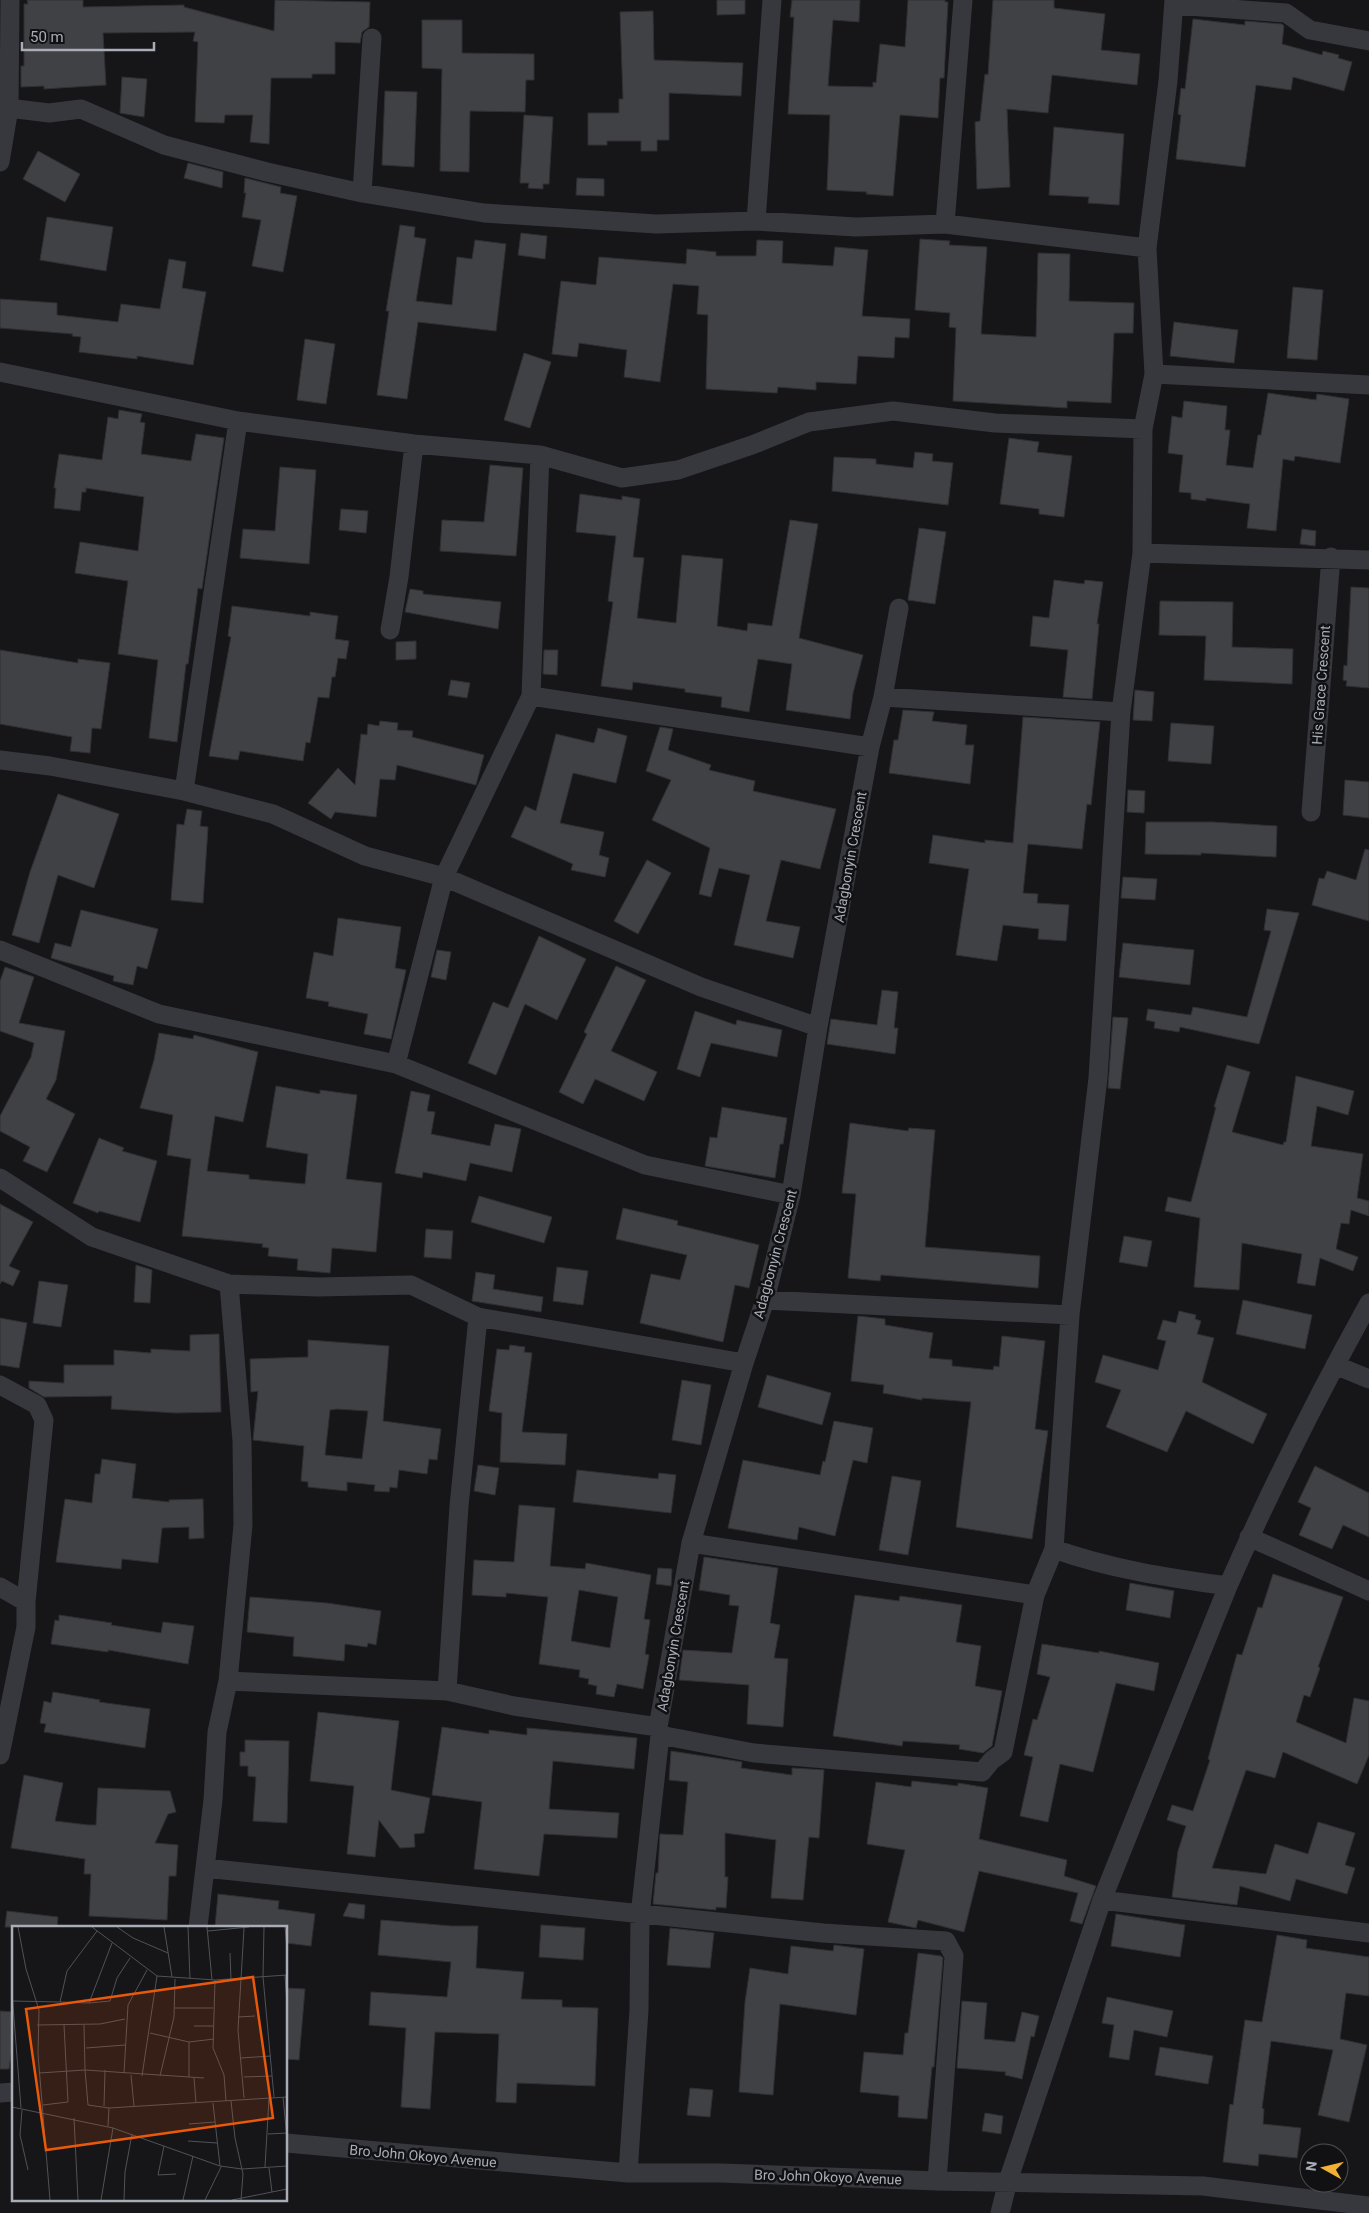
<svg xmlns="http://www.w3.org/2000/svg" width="1369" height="2213" font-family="Roboto,sans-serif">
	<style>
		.building { fill: #404145; stroke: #303034; fill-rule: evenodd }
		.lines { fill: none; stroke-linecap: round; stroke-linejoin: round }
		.minor { stroke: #37383d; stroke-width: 19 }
		.labels { text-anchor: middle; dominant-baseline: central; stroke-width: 5; stroke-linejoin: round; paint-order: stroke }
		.street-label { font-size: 14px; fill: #a8adb8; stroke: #111113 }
		.inset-road { fill: none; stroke: #505258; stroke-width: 1 }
		.view { fill: #e8590c; fill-opacity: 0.15; stroke: #e8590c; stroke-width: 2.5 }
		.inset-edge { fill: none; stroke: #a8adb8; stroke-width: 2.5 }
	</style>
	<rect width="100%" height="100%" fill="#161618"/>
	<path class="building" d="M27 0H83V7L184 5V7L274 31 275 0 370 2 369 27 362 32 360 43 335 42V74H312V78H271L269 144 250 142 253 115H225L224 123 195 122 198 42 193 41 195 32 103 33 106 85 44 89V86L21 87V66H24V4H28Z
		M717 0H745V14L717 15Z
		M792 0H860L859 22 833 20 828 86 873 87V82L876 83 880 44 905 47 908 0H945V2H948L944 78H940L938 118 900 115 893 196 866 194 867 192 827 190 830 115 788 114 794 17H790Z
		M993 0H1054V8L1105 14 1101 50 1140 54 1137 85 1052 75 1048 113 1007 109 1010 187 977 189 975 122 980 121 985 74 988 75Z
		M653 11 654 60 743 63 741 96 669 93V140H657V151H641V141H607V145H588V113H619V99H623L620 12Z
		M1193 19 1245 25V21L1282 24 1284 26 1282 44 1322 55 1323 51 1339 55 1338 58 1352 62 1344 91 1293 77 1291 90 1256 85 1245 167 1176 159 1181 115 1178 114 1181 88 1185 89Z
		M422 20H462V53L534 54V80H526L525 112 470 111 469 172 440 171 442 69 422 68Z
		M122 77 147 79 144 117 120 113Z
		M385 91 417 92 414 167 382 165Z
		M524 115 553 117 549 184H543V189L528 188 529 183H520Z
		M1054 127 1124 134 1119 205 1088 203 1089 197 1049 195Z
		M38 151 80 174 65 202 23 179Z
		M188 163 223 172 222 188 184 178Z
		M245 178 281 187 280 193 297 196 283 272 252 266 261 220 242 217 246 193H244Z
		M577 178 604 179V196L576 195Z
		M47 217 113 227 106 271 40 260Z
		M400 225 415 227 414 237 426 239 416 301 452 305 457 257 472 259 475 240 506 244 496 331 418 322 407 399 377 395 389 311H386Z
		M521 233 547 236 545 259 518 255Z
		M920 239 950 241 949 245 987 247 981 334 1036 337 1038 253 1070 254 1069 301 1134 303 1133 333H1114L1111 403 1067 401V408L953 401 956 328 949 327 950 313 915 310Z
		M757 240 783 241 782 263 833 266 835 247 868 250 862 316 910 319 909 338 895 337 894 358 858 356 856 384 816 382V390L778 387 777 393 706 389 708 315 697 314 699 286 673 284 660 382 624 377 627 350 579 343 577 357 552 354 561 281 596 285 599 257 686 264 687 249 716 252V256H756Z
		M169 259 186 262 182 288 206 292 193 365 137 356V359L79 352 81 337 72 336 73 334 0 328V299L57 303V315L118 322 121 304 160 309Z
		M1293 287 1323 290 1317 360 1287 358Z
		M1174 322 1238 330 1234 363 1170 356Z
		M305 339 335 344 326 404 297 400Z
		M524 353 551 362 530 428 504 420Z
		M1268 393 1316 400 1317 394 1349 399 1340 463 1295 456 1294 461 1283 459 1276 531 1247 528 1250 504 1206 498V501L1191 499V493L1179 492 1183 455 1168 453 1172 416 1182 418 1184 401 1227 406 1225 430H1230L1226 465 1253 468 1258 435H1261Z
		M119 410 142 414 140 422 145 423 141 454 191 461 196 434 224 438 202 589 198 588 188 664H186L177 742 149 738 158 660 118 654 128 581 75 573 80 542 138 551 144 497 86 488V492H82L80 511 54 508 56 488H54L59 454 102 460 108 417 118 419Z
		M1009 438 1039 442 1037 452 1072 456 1064 517 1039 514V509L1000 504Z
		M915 452 933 454 932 461 953 463 948 505 832 491 834 457 876 459V464L913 468Z
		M490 465 523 468 516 556 440 551 442 520 484 522Z
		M280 467 316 470 309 564 240 558 243 529 275 531Z
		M580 494 622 500V496L640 499 633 557 644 558 637 618 676 623 682 555 723 559 717 626 747 631 748 623 772 626 790 520 818 524 799 638 863 655 853 693 850 719 786 710 792 664 758 659 749 712 721 707 722 697 685 692V689L633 682 632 690 601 686 613 602 608 601 616 536 576 532Z
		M341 509 368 511 366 533 339 530Z
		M919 528 946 532 935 604 908 600Z
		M1302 529 1316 531 1315 546 1300 544Z
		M1054 580 1084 584 1085 580 1103 582 1097 624H1099L1092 699 1063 697 1068 650 1030 646 1033 616 1049 618Z
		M1351 587 1369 588V688L1346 686 1347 681 1343 680 1344 665 1347 666Z
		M410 589 423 591V594L501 602 498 629 405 612Z
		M1160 601 1233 602 1232 647 1293 649 1292 684 1204 680 1206 636 1159 635Z
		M232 606 310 616V612L338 616 335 639 349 641 346 659 338 658 335 677H332L329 698 318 697 310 743 306 742 303 761 240 751 238 760 209 756 231 637 228 636Z
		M416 641V659L396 660V642Z
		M0 650 78 663V659L110 663 101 729 92 728 90 753 70 751 72 737 0 724Z
		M544 650H558L557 675 543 674Z
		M451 680 470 683 467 698 448 695Z
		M1135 690 1154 692 1152 721 1133 720Z
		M903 710 934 712 932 721 967 725 965 745H974L970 784 889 773 894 740H898Z
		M1023 717 1100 722 1091 805 1087 804 1082 849 1028 844 1023 893 1038 894 1037 903 1069 905 1066 941 1038 939 1039 929 1003 925 997 961 956 955 969 869 929 863 933 835 985 843V840L1013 843Z
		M380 721 398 723 397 730 413 731 412 737 484 755 476 785 397 765 395 780 380 779 376 817 335 812 331 819 308 803 338 768 355 785 361 734 367 735 368 724 379 726Z
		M1171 723 1214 726 1211 764 1168 761Z
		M660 727 673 729 668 750 711 765 709 770 755 781 753 791 836 809 820 869 781 860 766 921 800 927 793 958 734 945 750 875 719 868 711 897 699 894 710 848 652 820 671 780 646 771Z
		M598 728 627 736 616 783 573 773 560 823 604 832 599 855 609 858 605 877 571 870 573 864 511 837 525 806 536 811 556 734 594 743Z
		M1345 780 1369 782V818L1343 815Z
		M1128 790 1145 791 1144 813 1127 812Z
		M58 794 119 814 94 888 58 875 39 943 12 935 30 872Z
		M187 809 202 811 200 826 208 827 203 903 171 900 177 824 184 825Z
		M1146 822H1213L1277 826 1276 857 1201 853V855L1145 854Z
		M1365 849 1369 850V921L1312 905 1319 878 1324 879 1327 871 1356 880Z
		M647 860 671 873 638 934 614 921Z
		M1123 877 1157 879 1155 900 1121 898Z
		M1267 909 1299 913 1259 1044 1180 1027 1179 1032 1154 1028 1155 1022 1146 1020 1148 1009 1191 1015 1193 1007 1247 1017 1271 931 1264 930Z
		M81 910 158 929 147 969 137 966 133 985 113 981 114 976 51 958 55 943 71 947Z
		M338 918 401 927 395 968 406 970 391 1039 364 1034 368 1014 328 1006 329 1002 306 998 314 952 333 956Z
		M539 936 586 959 557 1020 525 1004 496 1075 468 1063 493 1002 508 1008Z
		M1123 943 1194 950 1190 985 1119 977Z
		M437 950 451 952 446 980 431 977Z
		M616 966 646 980 611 1051 657 1072 644 1101 595 1079 583 1104 559 1092 587 1034 584 1032Z
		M5 967 34 977 19 1023 65 1031 56 1080 46 1099 75 1114 47 1172 23 1161 30 1147 0 1131V1116L31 1057 34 1043 0 1031V981Z
		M882 990 898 992 894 1028H898L895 1054 827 1044 831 1019 877 1025Z
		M695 1011 736 1025 737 1020 782 1030 777 1057 711 1043 700 1077 677 1069Z
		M1113 1017 1128 1018 1120 1089 1108 1088Z
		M159 1033 193 1039 194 1035 258 1052 243 1122 215 1116 207 1171 249 1175V1179L305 1184 308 1154 266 1147 276 1086 320 1094V1090L357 1095 346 1179 382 1183 376 1252 332 1248 330 1273 297 1270 298 1259 268 1256 269 1248 262 1247 263 1244 182 1236 191 1159 167 1155 173 1115 140 1108 154 1060Z
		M1227 1065 1250 1072 1232 1132 1283 1145 1284 1142H1286L1296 1076 1354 1091 1348 1115 1317 1106 1311 1146 1363 1154 1357 1198 1369 1201V1216L1351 1210 1349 1224 1341 1223 1336 1249 1358 1257 1353 1271 1320 1258 1315 1286 1297 1283 1302 1254 1242 1243 1239 1290 1194 1287 1200 1218 1165 1211 1168 1197 1191 1202 1216 1107H1214Z
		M411 1091 430 1095 427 1111 435 1112 431 1134 490 1146 495 1124 521 1129 512 1172 470 1163 466 1181 423 1172 422 1178 395 1173Z
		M722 1107 787 1118 783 1144H780L775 1178 705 1166 710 1137 717 1138Z
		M850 1123 908 1131 909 1128 935 1130 925 1247 1040 1256 1038 1288 881 1275 880 1281 848 1278 856 1194 842 1193Z
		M99 1138 124 1148 122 1151 157 1161 140 1222 99 1211 98 1213 73 1203Z
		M479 1196 552 1217 544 1243 471 1222Z
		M0 1204 33 1222 9 1266 20 1271 13 1286 2 1281 0 1284Z
		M623 1208 678 1221 677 1225 759 1245 749 1288 735 1285 723 1342 640 1323 651 1274 680 1280 687 1255 616 1239Z
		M426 1229 453 1231 451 1259 424 1257Z
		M1124 1236 1152 1241 1147 1267 1119 1262Z
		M136 1265 152 1270 150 1303 134 1302Z
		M557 1267 588 1271 583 1305 553 1301Z
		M476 1272 495 1275 493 1289 543 1297 541 1312 472 1301Z
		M39 1281 68 1285 61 1327 33 1323Z
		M1243 1300 1312 1315 1305 1349 1236 1334Z
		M1179 1311 1196 1315 1195 1319 1201 1321 1197 1334 1214 1338 1202 1382 1267 1414 1253 1444 1186 1411 1167 1452 1106 1427 1121 1390 1095 1382 1103 1355 1158 1370 1166 1341 1157 1339 1163 1320 1176 1323Z
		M858 1316 885 1319V1325L933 1333 929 1358 952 1360V1366L993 1370 994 1366 999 1367 1002 1336 1045 1341 1035 1429 1048 1431 1032 1539 956 1527 971 1402 922 1398V1400L883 1393 884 1385 851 1381Z
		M0 1318 27 1323 19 1368 0 1365Z
		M219 1334 221 1412 176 1413 111 1409 112 1396 44 1397 29 1388V1381L64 1383V1365H114V1350L151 1353V1349L190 1351V1335Z
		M308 1340 389 1346 383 1421 441 1429 437 1460 429 1459 427 1474 399 1470 397 1488 390 1487 389 1492 374 1491 375 1485 347 1482V1491L308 1487V1482L301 1481 304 1446 253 1440 258 1391 251 1392 250 1359 308 1357ZM337 1409 368 1411 362 1459 325 1455 330 1410Z
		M510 1345 525 1347 524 1352 532 1353 522 1432 567 1434 565 1465 500 1462 502 1413 489 1411 497 1349 509 1350Z
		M767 1375 831 1393 822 1425 758 1407Z
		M682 1380 711 1385 701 1445 672 1440Z
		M834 1421 873 1428 867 1463 853 1460 835 1536 799 1527 797 1540 728 1528 743 1460 820 1475 823 1461 825 1462Z
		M102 1459 136 1464 132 1498 169 1502V1500L203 1499 204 1538 189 1539V1527L162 1528 158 1563 122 1559 121 1569 56 1562 65 1499 92 1503 95 1474H100Z
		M478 1465 499 1468 495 1495 474 1491Z
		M1315 1466 1369 1493V1537L1343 1525 1332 1549 1299 1535 1311 1508 1298 1502Z
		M577 1470 658 1479 659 1473 676 1475 671 1513 573 1502Z
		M892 1476 921 1481 908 1555 879 1550Z
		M519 1505 555 1508 550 1566 585 1569 586 1563 651 1575 644 1619 650 1620 645 1654 649 1655 643 1689 617 1684 614 1697 596 1694 597 1686 588 1684 589 1679 579 1677 580 1670 539 1664 548 1597 506 1593V1597L472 1595 474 1560 514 1562ZM579 1590 618 1597 610 1648 571 1641Z
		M704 1557 778 1568 770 1623 780 1625 774 1658 788 1659 783 1727 747 1724 749 1685 679 1680 683 1650 732 1653 739 1606 729 1605 730 1595 699 1590Z
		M658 1568 672 1569 671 1586 656 1584Z
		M1273 1574 1343 1597 1318 1667 1320 1668 1310 1697 1304 1695 1296 1722 1346 1743 1354 1698 1369 1701V1755L1357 1784 1283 1752 1275 1778 1246 1770 1212 1868 1266 1874 1275 1844 1308 1854 1318 1822 1355 1833 1345 1865 1355 1868 1347 1894 1296 1879 1290 1901 1240 1886 1237 1905 1172 1897 1178 1851 1186 1826 1167 1820 1172 1805 1193 1811 1210 1760 1208 1759 1237 1654 1242 1655 1258 1607 1262 1608Z
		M1130 1583 1174 1591 1170 1618 1126 1610Z
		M855 1595 899 1601 900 1596 962 1605 956 1642 981 1646 975 1686 1002 1691 992 1746 983 1753 959 1749 960 1745 903 1741 902 1746 833 1736Z
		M250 1597 327 1603 381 1611 376 1645 368 1643 367 1647 345 1644 344 1661 293 1656 294 1637 247 1632Z
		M59 1615 112 1623 111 1625 161 1633 163 1622 194 1626 188 1664 108 1650V1652L51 1644 55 1620 59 1621Z
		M1042 1644 1099 1653V1651L1159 1663 1154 1691 1116 1683 1093 1772 1060 1764 1048 1822 1020 1816 1033 1757 1024 1755 1033 1719 1037 1720 1050 1677 1037 1674Z
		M53 1692 100 1700 99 1702 150 1709 145 1748 44 1732 46 1724 40 1723 44 1701 51 1703Z
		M318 1712 399 1721 391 1790 430 1798 424 1833 414 1834 415 1847 400 1848 379 1820 375 1857 347 1854 354 1786 310 1781Z
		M442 1727 489 1734V1730L527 1735V1728L637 1738 634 1769 553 1761 549 1809 619 1813 617 1838 544 1834 539 1876 474 1869 482 1802 432 1795Z
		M245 1740 289 1741 287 1823 253 1821 256 1777 248 1776V1766H240V1752H245Z
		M671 1751 742 1762 741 1768 792 1775V1768L824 1770 819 1838 809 1837 803 1900 771 1898 776 1840 725 1833V1877H728L726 1908 716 1907V1910L653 1904 656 1873H658L660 1834 683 1835 688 1782 669 1780Z
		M24 1775 63 1783 55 1821 88 1825H96L98 1788 170 1791 176 1812 168 1814 155 1843 178 1845 176 1876H169L167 1920 89 1916 91 1874H84L85 1859 11 1848Z
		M912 1781 958 1786V1783L988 1788 979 1839 1067 1860 1064 1876 1096 1886 1082 1924 1070 1921 1078 1893 979 1871 964 1932 918 1920 916 1928 888 1922 905 1850 867 1844 876 1782 911 1787Z
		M218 1894 279 1901 278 1909 315 1914 311 1946 286 1943V1927H215Z
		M349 1903 365 1905 364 1919 343 1916Z
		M7 1911 58 1917 57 1927H5Z
		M1116 1914 1185 1925 1180 1957 1111 1946Z
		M381 1920 451 1926H478L476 1968 524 1972 521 1999 562 2000V2007L598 2008 595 2086 517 2083 516 2103 496 2102 499 2034 435 2032 430 2109 401 2107 406 2028 369 2025 371 1992 447 1997 451 1962 378 1955Z
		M541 1925 585 1928 583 1960 539 1957Z
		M670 1928 714 1933 710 1968 667 1965Z
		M1277 1935 1307 1940 1306 1948 1369 1957V1996L1346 1993 1340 2039 1367 2045 1349 2122 1318 2115 1333 2050 1271 2041 1262 2108 1264 2109 1263 2124 1301 2128 1297 2158 1259 2154 1258 2166 1223 2162 1230 2104 1233 2105 1245 2020 1262 2022Z
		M834 1945 864 1949 856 2015 780 2004 773 2095 739 2092 745 2002 750 1968 788 1974 791 1946 833 1951Z
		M918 1953 941 1956 943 1958 934 2067H932L927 2119 898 2117 899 2096 860 2092 864 2052 903 2055 905 2033H908Z
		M286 1988 305 1989 299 2060 286 2059Z
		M1107 1997 1173 2011 1167 2037 1134 2030 1129 2060 1109 2057 1114 2025 1102 2023Z
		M962 2001 987 2003 984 2039 1015 2042 1022 2012 1039 2016 1034 2037 1031 2036 1022 2079 1005 2075 1006 2072 957 2068Z
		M0 2011 14 2012V2033L9 2069H0Z
		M1160 2047 1213 2056 1208 2084 1155 2075Z
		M690 2088 713 2090 710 2117 687 2115Z
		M985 2113 1003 2116 1001 2134 982 2131Z"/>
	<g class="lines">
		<path class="minor" d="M1174 5 1286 13 1310 30 1369 41
			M0 107 49 113 81 109 164 145 267 172 362 193 484 213 656 224 756 221 856 227 945 224 1147 248
			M0 162 9 108 10 0
			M362 193 372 38
			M756 221 772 0
			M945 224 963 0
			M0 372 238 421 414 444 540 455 622 478 678 470 752 445 809 422 893 411 995 423 1143 429
			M1154 374 1369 385
			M1142 553 1369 560
			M390 630 399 577 414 444
			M531 696 870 747
			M883 697 1121 712
			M0 760 50 766 184 791 273 814 365 856 444 877 701 987 818 1027
			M184 791 238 421
			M1311 812 1331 557
			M0 950 159 1014 396 1064 645 1165 791 1195
			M396 1064 444 877 531 696 540 455
			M0 1178 92 1237 229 1284 318 1287 411 1285 478 1317 744 1363
			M765 1300 1070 1315
			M1335 1365 1369 1379
			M0 1385 37 1405 44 1420 26 1602
			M1249 1537 1369 1591
			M691 1543 1035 1595
			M1054 1549C1110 1569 1169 1578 1228 1586
			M0 1587 26 1602V1627L0 1755
			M228 1681 447 1691 514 1706 658 1727
			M447 1691 459 1506 478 1317
			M660 1735 754 1753 982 1772 992 1760 1003 1752 1035 1595 1054 1549 1070 1315 1098 1078 1121 712 1142 553 1143 429 1154 374 1147 248 1168 81 1174 0
			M205 1868 823 1933 946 1941 954 1956 937 2181
			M1102 1900 1369 1933
			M198 1927 213 1800 217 1732 228 1681 243 1525 242 1441 229 1284
			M0 2093 14 2092
			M286 2143 628 2173H720L937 2181 1203 2186 1369 2206
			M628 2173 639 2010 640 1915 660 1735 658 1727 691 1543 744 1363 765 1300 791 1195 818 1027 870 747 883 697 899 608
			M1000 2213 1008 2181 1102 1900 1228 1586C1270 1490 1318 1395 1369 1303"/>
	</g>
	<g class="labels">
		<g class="street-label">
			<text transform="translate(1321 685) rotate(-86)">His Grace Crescent</text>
			<text transform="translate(850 857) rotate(-80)">Adagbonyin Crescent</text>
			<text transform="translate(775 1254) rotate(-75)">Adagbonyin Crescent</text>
			<text transform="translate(673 1646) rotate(-80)">Adagbonyin Crescent</text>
			<text transform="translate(423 2156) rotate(5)">Bro John Okoyo Avenue</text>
			<text transform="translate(828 2177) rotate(2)">Bro John Okoyo Avenue</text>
		</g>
	</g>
	<g transform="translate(12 1926)">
		<rect width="275" height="275" fill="#161618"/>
		<path class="inset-road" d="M6 1 14 43 27 84 26 128 38 274M80 1 145 50 203 54 275 49M105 1 121 12 156 27M152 1 160 51M176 1 178 53M195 1 200 54M252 1 251 51 262 171M273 1 275 22M196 5 237 1M218 27 219 54M273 49 275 78M203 54 201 122 212 149 214 175M0 67 9 182M0 75 48 76 55 45 85 5M48 76 77 77 100 17M77 77 98 75 105 52 118 32M163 82H201M226 91 243 90M25 99 88 98 113 93M72 99 73 144M182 100H201M138 107 177 116 202 113M74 122 113 119M229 132 259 130M73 144 76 179 97 182 275 171M27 147 73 144 192 152M112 147 116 79 135 44M119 149 122 180M130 150 145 50M148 150 162 91 163 53M177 151V116M232 151 260 150M182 152 184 177M271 171 275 212M232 172 226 104 232 2M219 175 223 212 231 248 229 274M201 177 208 240M31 179 56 176 52 99M92 180 93 144M0 181 101 202 208 240 230 243 275 240M10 184 8 209 16 244M62 192 66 274M177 198 203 196M96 200 97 182M256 208 275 207M176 215 205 217M152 220 146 249 164 248M253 241 257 172M257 242 260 266M89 274 101 202M112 274 113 246 120 208M171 274 181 230M193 274 209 241M220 274 275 263"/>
		<path class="view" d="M241 51 261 192 34 224 14 83Z"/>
		<rect width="275" height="275" class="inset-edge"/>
	</g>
	<g transform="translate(1324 2168) rotate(278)"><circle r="24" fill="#111113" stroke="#4d4f55"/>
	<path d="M0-4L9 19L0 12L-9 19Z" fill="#f2b134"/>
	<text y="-8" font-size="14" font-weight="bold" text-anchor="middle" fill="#a8adb8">N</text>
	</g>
	<path d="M22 42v8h132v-8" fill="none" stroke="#a8adb8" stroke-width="2.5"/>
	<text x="30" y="42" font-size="15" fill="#a8adb8" stroke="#111113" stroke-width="4" paint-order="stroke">50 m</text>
</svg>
